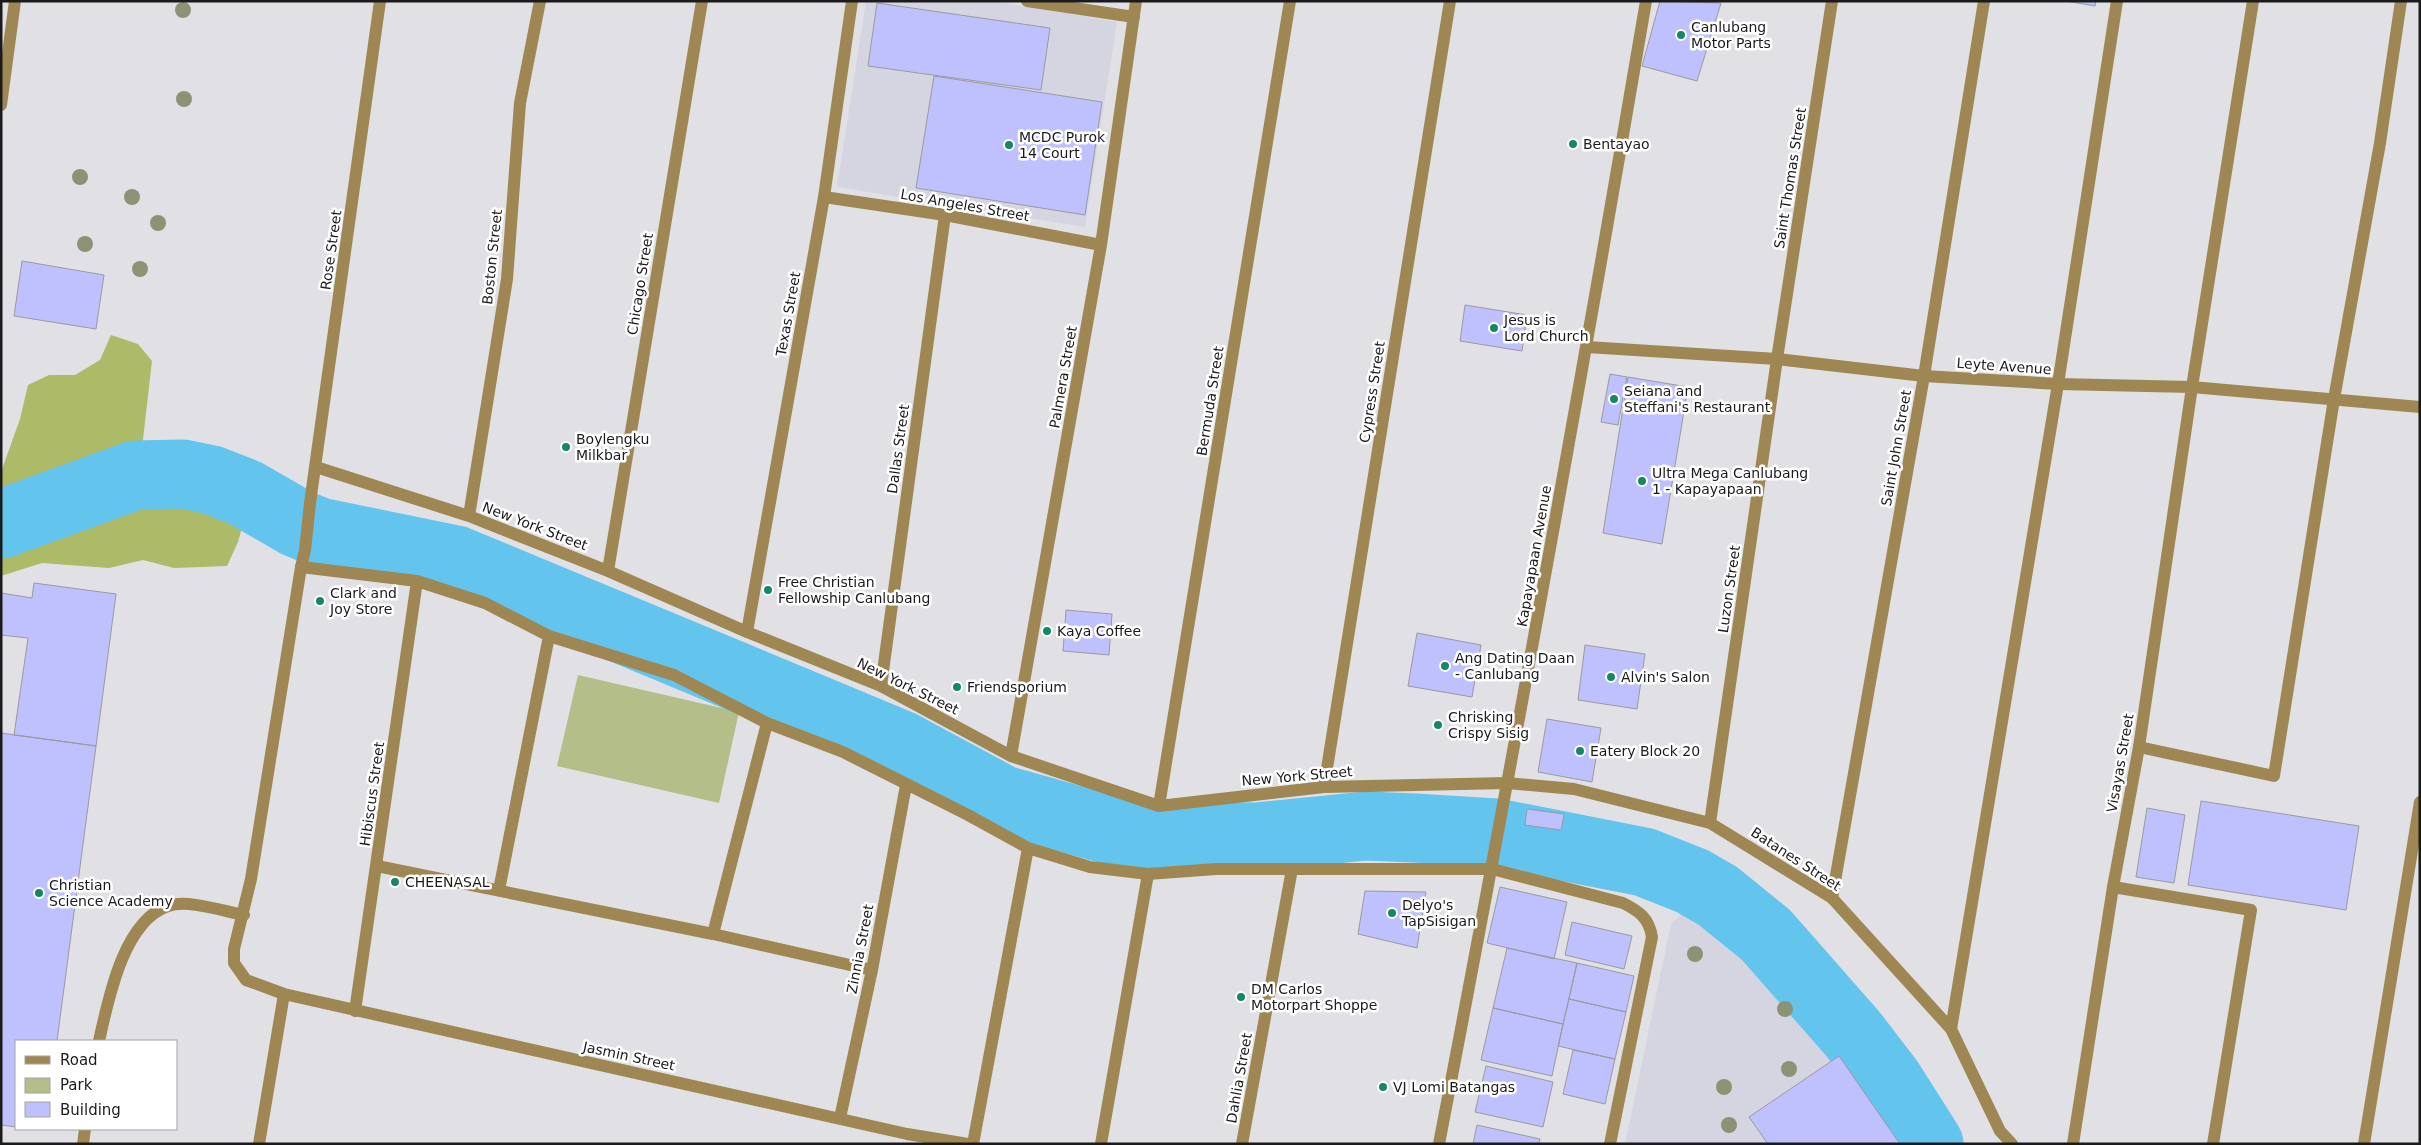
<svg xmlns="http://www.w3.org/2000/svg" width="2421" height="1145" viewBox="0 0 2421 1145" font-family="'DejaVu Sans',sans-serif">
<rect width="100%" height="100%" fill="#e0e0e5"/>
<path fill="#d4d5e1" d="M 866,1 L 992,1 L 1117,22 L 1085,227 L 837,187 Z
M 1698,898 L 1740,930 L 1777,967 L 1882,1092 L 1912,1144 L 1625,1144 L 1671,924 Z"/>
<path fill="#b4be88" d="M 578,675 L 739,712 L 719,803 L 557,766 Z"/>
<path fill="#adba68" d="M 111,335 L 138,344 L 152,361 L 142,448 L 187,469 L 231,481 L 243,524 L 238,542 L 227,566 L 174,568 L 143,560 L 109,568 L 42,563 L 1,576 L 1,472 L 20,419 L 28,385 L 49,375 L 75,375 L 100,360 Z
M 1523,826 L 1579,834 L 1657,851 L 1688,861 L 1714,874 L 1775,917 L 1798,940 L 1902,1061 L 1911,1074 L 1944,1144 L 1912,1144 C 1902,1126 1893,1107 1881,1091 C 1862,1065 1839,1040 1818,1015 C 1769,958 1719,899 1647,873 L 1519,853 Z"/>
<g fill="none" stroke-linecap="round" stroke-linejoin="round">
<path stroke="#63c4ed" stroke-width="69" d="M 1,524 L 136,475 L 183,474 L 212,480 L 245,493 L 297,523 L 319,532 L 456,560 L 899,744 L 1003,800 L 1132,836 L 1256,837 L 1366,826 L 1415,828 L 1496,833 L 1644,862 L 1692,881 L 1718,896 L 1766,935 L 1853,1034 L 1889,1081 L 1929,1144"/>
</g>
<path fill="#bfc0fe" stroke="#9a9a9f" d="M 1660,1 L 1721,3 L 1697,81 L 1642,66 Z
M 2066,1 L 2096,1 L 2095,6 Z
M 877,3 L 1050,28 L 1041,90 L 868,66 Z
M 934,76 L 1102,102 L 1085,215 L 916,188 Z
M 22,261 L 104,275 L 96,329 L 14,316 Z
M 1465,305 L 1527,315 L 1522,351 L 1460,341 Z
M 1610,374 L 1627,377 L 1618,425 L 1601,422 Z
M 1628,377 L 1688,387 L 1662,544 L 1603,533 Z
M 34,583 L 116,594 L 96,746 L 14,735 L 28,638 L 1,635 L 1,593 L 32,598 Z
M 1066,610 L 1112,614 L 1109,655 L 1063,651 Z
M 1417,633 L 1481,645 L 1472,697 L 1408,686 Z
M 1585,645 L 1645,654 L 1637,709 L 1578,700 Z
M 1547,719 L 1601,728 L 1592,782 L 1538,772 Z
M 1,733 L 96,746 L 57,1041 L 16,1041 L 16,1127 L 1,1125 Z
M 2201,801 L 2359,826 L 2346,910 L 2188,885 Z
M 2147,808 L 2185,815 L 2174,883 L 2136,877 Z
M 1527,809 L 1564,814 L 1561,830 L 1525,825 Z
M 1500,887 L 1567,902 L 1554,959 L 1487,943 Z
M 1365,891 L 1426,892 L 1417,948 L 1358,934 Z
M 1572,922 L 1632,936 L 1624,969 L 1565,955 Z
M 1507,948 L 1577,963 L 1563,1024 L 1493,1008 Z
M 1577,963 L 1634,976 L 1626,1012 L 1569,999 Z
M 1569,999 L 1626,1012 L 1615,1059 L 1558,1046 Z
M 1493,1008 L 1563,1024 L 1552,1076 L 1481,1060 Z
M 1573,1050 L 1615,1059 L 1605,1104 L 1563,1094 Z
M 1839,1056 L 1900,1144 L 1768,1144 L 1749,1117 Z
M 1486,1066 L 1553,1082 L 1543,1127 L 1475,1112 Z
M 1477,1125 L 1540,1139 L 1539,1144 L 1473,1144 Z"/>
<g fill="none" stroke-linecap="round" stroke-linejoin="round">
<path stroke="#9e8752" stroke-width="12" d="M 1027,1 L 1134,17
M 301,567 L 417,581 L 485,603 L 549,636 L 674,675 L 767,723 L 843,752 L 968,815 L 1028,848 L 1090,867 L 1148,874 L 1216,869 L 1492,869 L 1623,903 C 1639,911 1649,918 1652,937 L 1610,1144
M 881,686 L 945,215
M 2139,747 L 2274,776 L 2334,399 L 2380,143 L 2401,1
M 377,866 L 713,934 L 872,970
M 2113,887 L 2251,910 L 2213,1144
M 499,890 L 549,636
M 1832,898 L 1924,376 L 1984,1
M 713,934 L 767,723
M 355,1011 L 417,581
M 1951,1029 L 2058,384 L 2117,1
M 840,1118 L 872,970 L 906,785
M 973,1144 L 1028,848
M 1101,1144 L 1148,874
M 1242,1144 L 1292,869"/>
<path stroke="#9e8752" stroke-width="12" d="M 380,1 L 310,503 L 305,550 L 301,567 L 251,879 L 234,949 L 234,963 L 246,980 L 284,994 L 907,1134 L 968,1144
M 1,105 L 15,1
M 824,197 L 945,215 L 1101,245
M 1587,347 L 1777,359 L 1924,376 L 2058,384 L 2192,387 L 2420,407
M 316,467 L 469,516 L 608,571 L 747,632 L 881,686 L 1011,756 L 1159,806 L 1324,787 L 1507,783 L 1574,789 L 1710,823 L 1832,898 L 1951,1029 L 2000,1131 L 2012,1144
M 469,516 L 507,279 L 520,103 L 540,1
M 608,571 L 702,1
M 747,632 L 824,197 L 852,1
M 1011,756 L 1101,245 L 1136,1
M 1324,787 L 1450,1
M 1159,806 L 1290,1
M 1710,823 L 1777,359 L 1832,1
M 99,1041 C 108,1001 123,921 168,906 C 187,899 223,911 244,915
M 83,1144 L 85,1129
M 259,1144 L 284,994
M 2073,1144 L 2113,887 L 2139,747 L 2192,387 L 2253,1
M 2364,1144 L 2420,802"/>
<path stroke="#9e8752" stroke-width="12" d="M 1439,1144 C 1512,764 1581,383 1646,1"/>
</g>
<g fill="#8e9274">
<circle cx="183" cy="10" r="8"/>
<circle cx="184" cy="99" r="8"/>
<circle cx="80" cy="177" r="8"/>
<circle cx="132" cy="197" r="8"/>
<circle cx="158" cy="223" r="8"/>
<circle cx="85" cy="244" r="8"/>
<circle cx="140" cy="269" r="8"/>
<circle cx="1695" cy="954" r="8"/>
<circle cx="1785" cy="1009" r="8"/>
<circle cx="1789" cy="1069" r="8"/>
<circle cx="1724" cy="1087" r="8"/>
<circle cx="1729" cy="1125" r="8"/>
</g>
<g fill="#168766" stroke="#fff" stroke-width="2">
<circle cx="1681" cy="35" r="5"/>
<circle cx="1573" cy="144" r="5"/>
<circle cx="1009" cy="145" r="5"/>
<circle cx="1494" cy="328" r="5"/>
<circle cx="1614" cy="399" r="5"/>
<circle cx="566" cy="447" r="5"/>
<circle cx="1642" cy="481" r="5"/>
<circle cx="768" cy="590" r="5"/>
<circle cx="320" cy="601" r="5"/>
<circle cx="1047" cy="631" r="5"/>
<circle cx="1445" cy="666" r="5"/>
<circle cx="1611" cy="677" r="5"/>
<circle cx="957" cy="687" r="5"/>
<circle cx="1438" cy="725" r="5"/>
<circle cx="1580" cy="751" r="5"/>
<circle cx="395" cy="882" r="5"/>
<circle cx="39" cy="893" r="5"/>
<circle cx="1392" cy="913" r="5"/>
<circle cx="1241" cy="997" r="5"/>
<circle cx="1383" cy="1087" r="5"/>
</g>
<g text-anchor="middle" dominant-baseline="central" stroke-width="5" stroke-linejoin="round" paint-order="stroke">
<g font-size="14" fill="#1b1b1d" stroke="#fff" text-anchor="start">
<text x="1691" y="27">Canlubang<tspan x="1691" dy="16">Motor Parts</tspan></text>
<text x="1019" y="137">MCDC Purok<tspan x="1019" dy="16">14 Court</tspan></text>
<text x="1583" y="144">Bentayao</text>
<text x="1504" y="320">Jesus is<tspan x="1504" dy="16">Lord Church</tspan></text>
<text x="1624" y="391">Seiana and<tspan x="1624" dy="16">Steffani's Restaurant</tspan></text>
<text x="576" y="439">Boylengku<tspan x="576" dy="16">Milkbar</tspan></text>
<text x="1652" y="473">Ultra Mega Canlubang<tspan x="1652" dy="16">1 - Kapayapaan</tspan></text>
<text x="778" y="582">Free Christian<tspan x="778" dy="16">Fellowship Canlubang</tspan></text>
<text x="330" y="593">Clark and<tspan x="330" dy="16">Joy Store</tspan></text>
<text x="1057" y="631">Kaya Coffee</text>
<text x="1455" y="658">Ang Dating Daan<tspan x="1455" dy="16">- Canlubang</tspan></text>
<text x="1621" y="677">Alvin's Salon</text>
<text x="967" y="687">Friendsporium</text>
<text x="1448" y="717">Chrisking<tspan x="1448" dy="16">Crispy Sisig</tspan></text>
<text x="1590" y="751">Eatery Block 20</text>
<text x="405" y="882">CHEENASAL</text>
<text x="49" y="885">Christian<tspan x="49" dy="16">Science Academy</tspan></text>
<text x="1402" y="905">Delyo's<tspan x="1402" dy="16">TapSisigan</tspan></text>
<text x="1251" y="989">DM Carlos<tspan x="1251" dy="16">Motorpart Shoppe</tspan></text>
<text x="1393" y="1087">VJ Lomi Batangas</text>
</g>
<g font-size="14" fill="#1b1b1d" stroke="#fff">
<text transform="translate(1790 178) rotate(-81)">Saint Thomas Street</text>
<text transform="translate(965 205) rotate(10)">Los Angeles Street</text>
<text transform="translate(331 250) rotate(-82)">Rose Street</text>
<text transform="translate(492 257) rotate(-84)">Boston Street</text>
<text transform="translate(640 284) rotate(-81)">Chicago Street</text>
<text transform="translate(788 314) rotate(-80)">Texas Street</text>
<text transform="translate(2004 366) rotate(4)">Leyte Avenue</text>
<text transform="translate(1063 377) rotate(-80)">Palmera Street</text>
<text transform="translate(1372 392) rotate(-81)">Cypress Street</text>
<text transform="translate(1210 401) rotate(-81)">Bermuda Street</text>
<text transform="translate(1896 448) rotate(-80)">Saint John Street</text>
<text transform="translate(898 449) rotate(-82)">Dallas Street</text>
<text transform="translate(535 526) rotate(21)">New York Street</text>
<text transform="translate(1534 556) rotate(-80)">Kapayapaan Avenue</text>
<text transform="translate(1729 589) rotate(-82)">Luzon Street</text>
<text transform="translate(908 686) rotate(26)">New York Street</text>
<text transform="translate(2120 763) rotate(-80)">Visayas Street</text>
<text transform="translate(1297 776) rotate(-5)">New York Street</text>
<text transform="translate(372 794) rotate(-82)">Hibiscus Street</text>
<text transform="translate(1796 859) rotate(33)">Batanes Street</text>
<text transform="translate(860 949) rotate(-79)">Zinnia Street</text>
<text transform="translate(629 1056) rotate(12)">Jasmin Street</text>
<text transform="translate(1239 1078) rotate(-80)">Dahlia Street</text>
</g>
</g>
<rect width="2421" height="1145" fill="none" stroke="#1b1b1d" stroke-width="5"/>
<rect x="15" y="1040" width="162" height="90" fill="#ffffff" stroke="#a4a4a5"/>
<rect x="25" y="1056" width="25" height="8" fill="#9e8752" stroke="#a4a4a5"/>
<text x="60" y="1065" font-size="15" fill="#1b1b1d">Road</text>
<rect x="25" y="1078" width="25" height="15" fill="#b4be88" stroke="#a4a4a5"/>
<text x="60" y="1090" font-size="15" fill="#1b1b1d">Park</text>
<rect x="25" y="1102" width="25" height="15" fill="#bfc0fe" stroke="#a4a4a5"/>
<text x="60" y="1115" font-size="15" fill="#1b1b1d">Building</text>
</svg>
